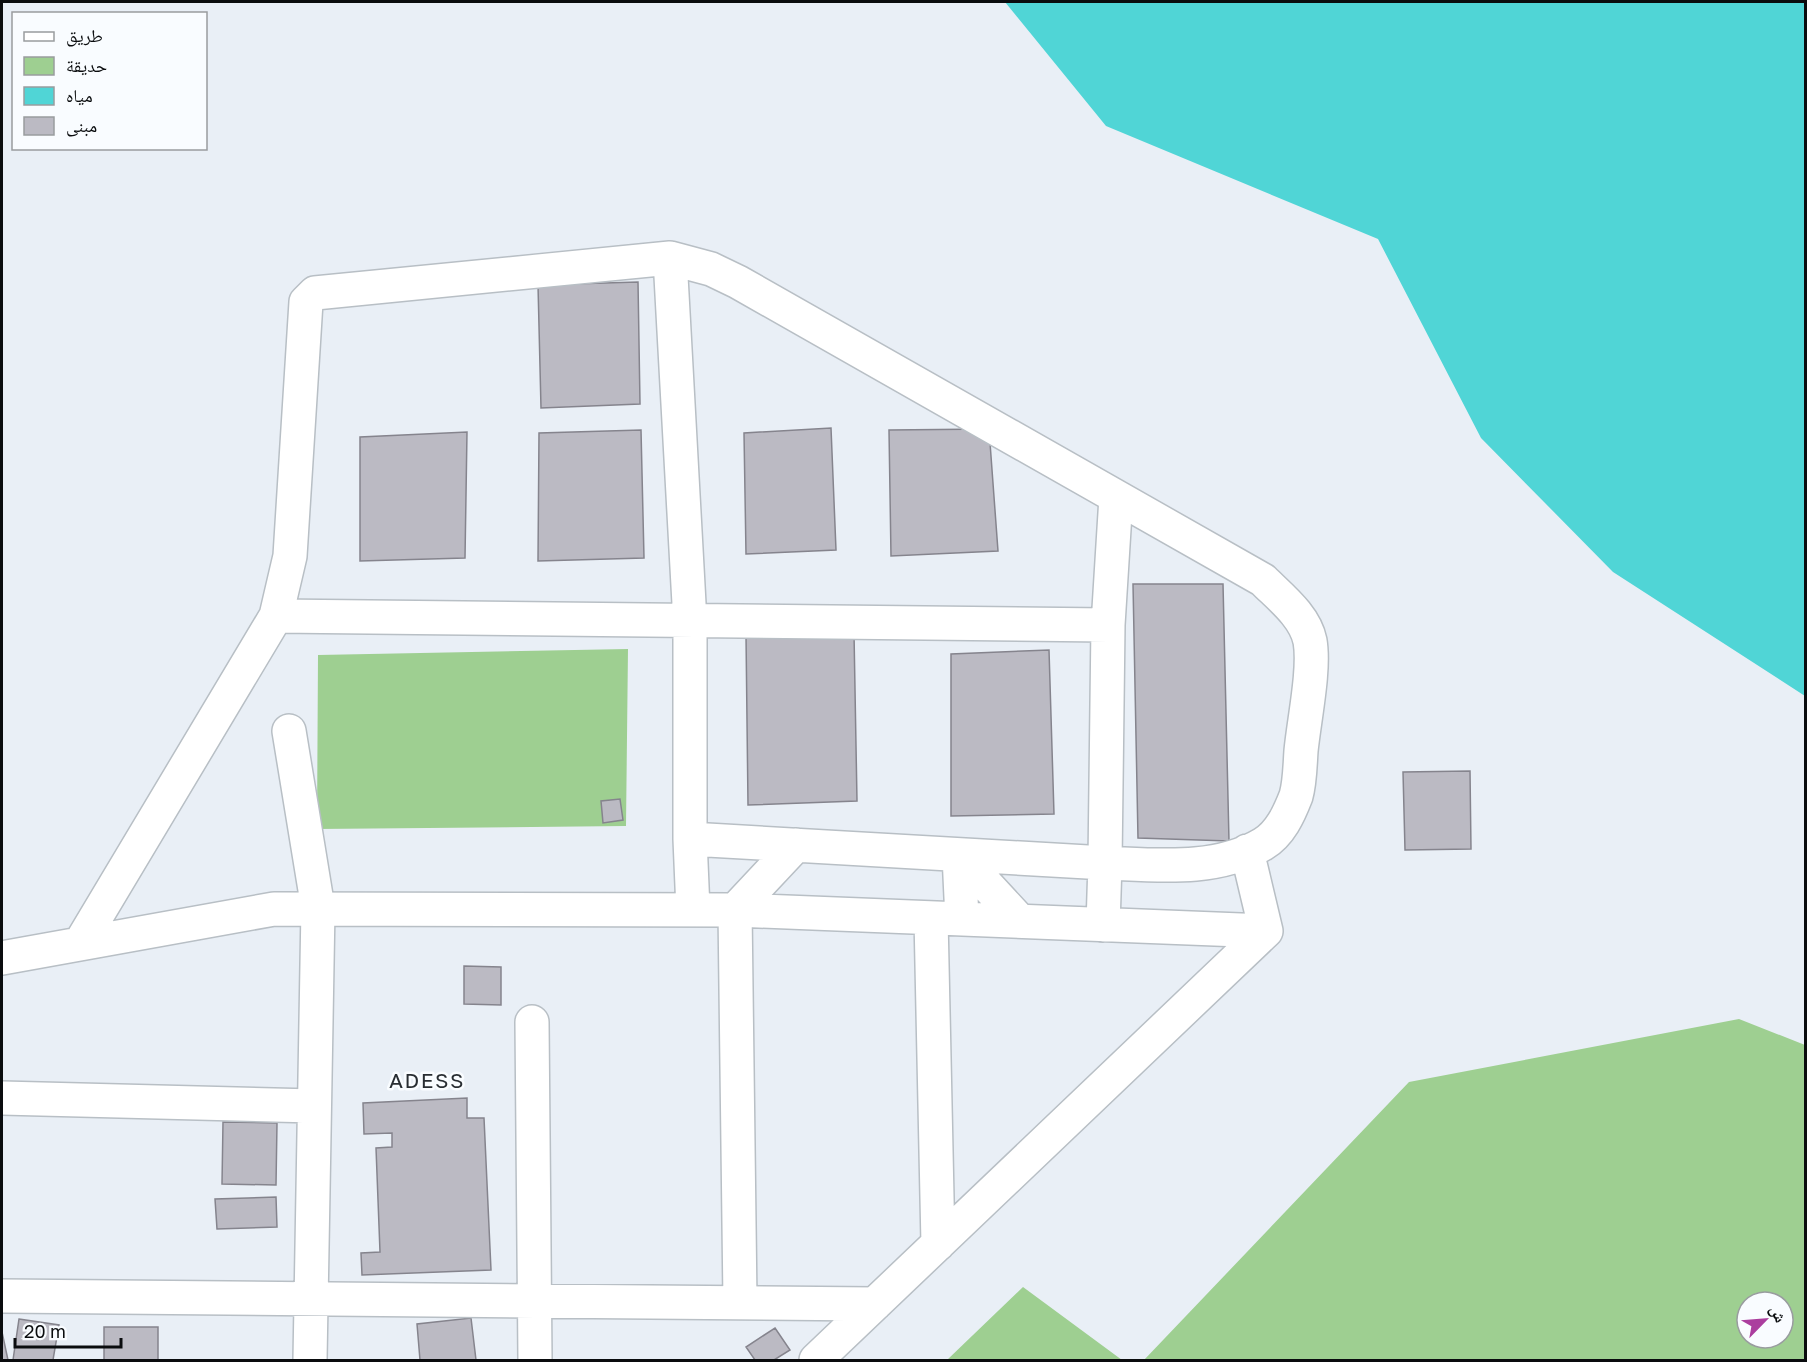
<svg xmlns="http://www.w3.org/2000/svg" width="1807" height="1362" viewBox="0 0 1807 1362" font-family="'Golos Text','Noto Naskh Arabic',sans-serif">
<rect width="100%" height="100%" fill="#e9eff6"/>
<path fill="#9ecf91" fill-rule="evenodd" d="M 628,649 L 626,826 L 317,829 L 318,655 Z
M 1739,1019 L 1805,1045 L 1805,1360 L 1144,1360 L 1409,1082 ZM 1747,1302 L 1783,1302 L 1783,1338 L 1747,1338 Z
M 1023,1287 L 1122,1360 L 947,1360 Z"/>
<path fill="#50d5d6" d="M 1005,2 L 1805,2 L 1805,696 L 1613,572 L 1481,438 L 1378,239 L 1106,126 Z"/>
<path fill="#bbbac3" stroke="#85848d" stroke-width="1.5" d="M 638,282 L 640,404 L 541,408 L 538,285 Z
M 831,428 L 836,550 L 746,554 L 744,433 Z
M 989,429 L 998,551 L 891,556 L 889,430 Z
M 641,430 L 644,558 L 538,561 L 539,433 Z
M 467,432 L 465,558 L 360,561 L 360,437 Z
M 1133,584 L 1223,584 L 1229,841 L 1138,838 Z
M 854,633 L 857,801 L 748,805 L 746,635 Z
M 1049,650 L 1054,814 L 951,816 L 951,654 Z
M 1470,771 L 1471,849 L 1405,850 L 1403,772 Z
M 620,799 L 623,820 L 603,823 L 601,801 Z
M 464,966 L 501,967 L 501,1005 L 464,1004 Z
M 467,1098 L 467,1118 L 484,1118 L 491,1270 L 362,1275 L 361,1253 L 380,1252 L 376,1148 L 392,1147 L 392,1133 L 364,1134 L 363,1103 Z
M 223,1122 L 277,1123 L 276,1185 L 222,1184 Z
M 276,1197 L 277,1227 L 217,1229 L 215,1199 Z
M 471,1318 L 476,1360 L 420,1360 L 417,1324 Z
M 19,1319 L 59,1325 L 53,1360 L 13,1360 Z
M 104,1327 L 158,1327 L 158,1360 L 104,1360 Z
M 775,1328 L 790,1350 L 774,1360 L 755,1360 L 746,1347 Z
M 2,1332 L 8,1360 L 2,1360 Z"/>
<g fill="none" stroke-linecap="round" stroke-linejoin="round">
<defs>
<path id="street" d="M 670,258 L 690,622 L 690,839 L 693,910
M 1108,625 L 1116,497
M 289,731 L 318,908 L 310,1360
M 690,839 L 1105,863 L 1108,625 L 276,616 L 290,556 L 306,302 L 315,293 L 670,258 L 711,269 L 738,282 L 1263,580 C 1280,597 1305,616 1310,641 C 1315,669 1304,720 1301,751 C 1300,765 1300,782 1296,796 C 1289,814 1280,834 1263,844 C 1216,872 1157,865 1105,863 L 1103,925
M 1247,851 L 1266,931
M 931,918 L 938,1244
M 962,919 L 959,855 L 1020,921
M 81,942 L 276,616
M 2,958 L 274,909 L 735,910 L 1266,931
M 532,1022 L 535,1360
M 2,1098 L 314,1106
M 2,1296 L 875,1304
M 740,1302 L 735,910 L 796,845
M 816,1360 L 1266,931"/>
</defs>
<use href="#street" stroke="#b8bfc5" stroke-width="36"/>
<use href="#street" stroke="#fff" stroke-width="33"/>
</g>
<g text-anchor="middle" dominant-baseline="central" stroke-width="5" stroke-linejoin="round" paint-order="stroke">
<g font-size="21" letter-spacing="1.5" fill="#282d32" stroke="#f9fcff">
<text x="427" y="1080">ADESS</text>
</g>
</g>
<rect width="1807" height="1362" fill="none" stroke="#0a0c0e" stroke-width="6"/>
<rect x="12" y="12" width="195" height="138" fill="#f9fcff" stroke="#999c9f" stroke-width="1.5"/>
<rect x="24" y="32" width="30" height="9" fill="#ffffff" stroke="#999c9f" stroke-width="1.5"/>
<text x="66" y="42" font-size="18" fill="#0a0c0e">طريق</text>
<rect x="24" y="57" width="30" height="18" fill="#9ecf91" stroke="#999c9f" stroke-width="1.5"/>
<text x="66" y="72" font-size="18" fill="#0a0c0e">حديقة</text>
<rect x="24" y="87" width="30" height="18" fill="#50d5d6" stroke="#999c9f" stroke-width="1.5"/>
<text x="66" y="102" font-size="18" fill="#0a0c0e">مياه</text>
<rect x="24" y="117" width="30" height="18" fill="#bbbac3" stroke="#999c9f" stroke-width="1.5"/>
<text x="66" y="132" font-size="18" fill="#0a0c0e">مبنى</text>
<g transform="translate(1765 1320) rotate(65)"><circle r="28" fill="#f9fcff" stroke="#999c9f" stroke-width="1.5"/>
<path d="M0-4.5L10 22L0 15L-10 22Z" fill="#ab3e9e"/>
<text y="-9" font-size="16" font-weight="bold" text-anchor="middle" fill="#0a0c0e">ش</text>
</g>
<path d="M15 1338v9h106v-9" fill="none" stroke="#0a0c0e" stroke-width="3"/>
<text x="24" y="1338" font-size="18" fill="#0a0c0e" stroke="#f9fcff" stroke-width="4.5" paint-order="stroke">20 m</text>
</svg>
